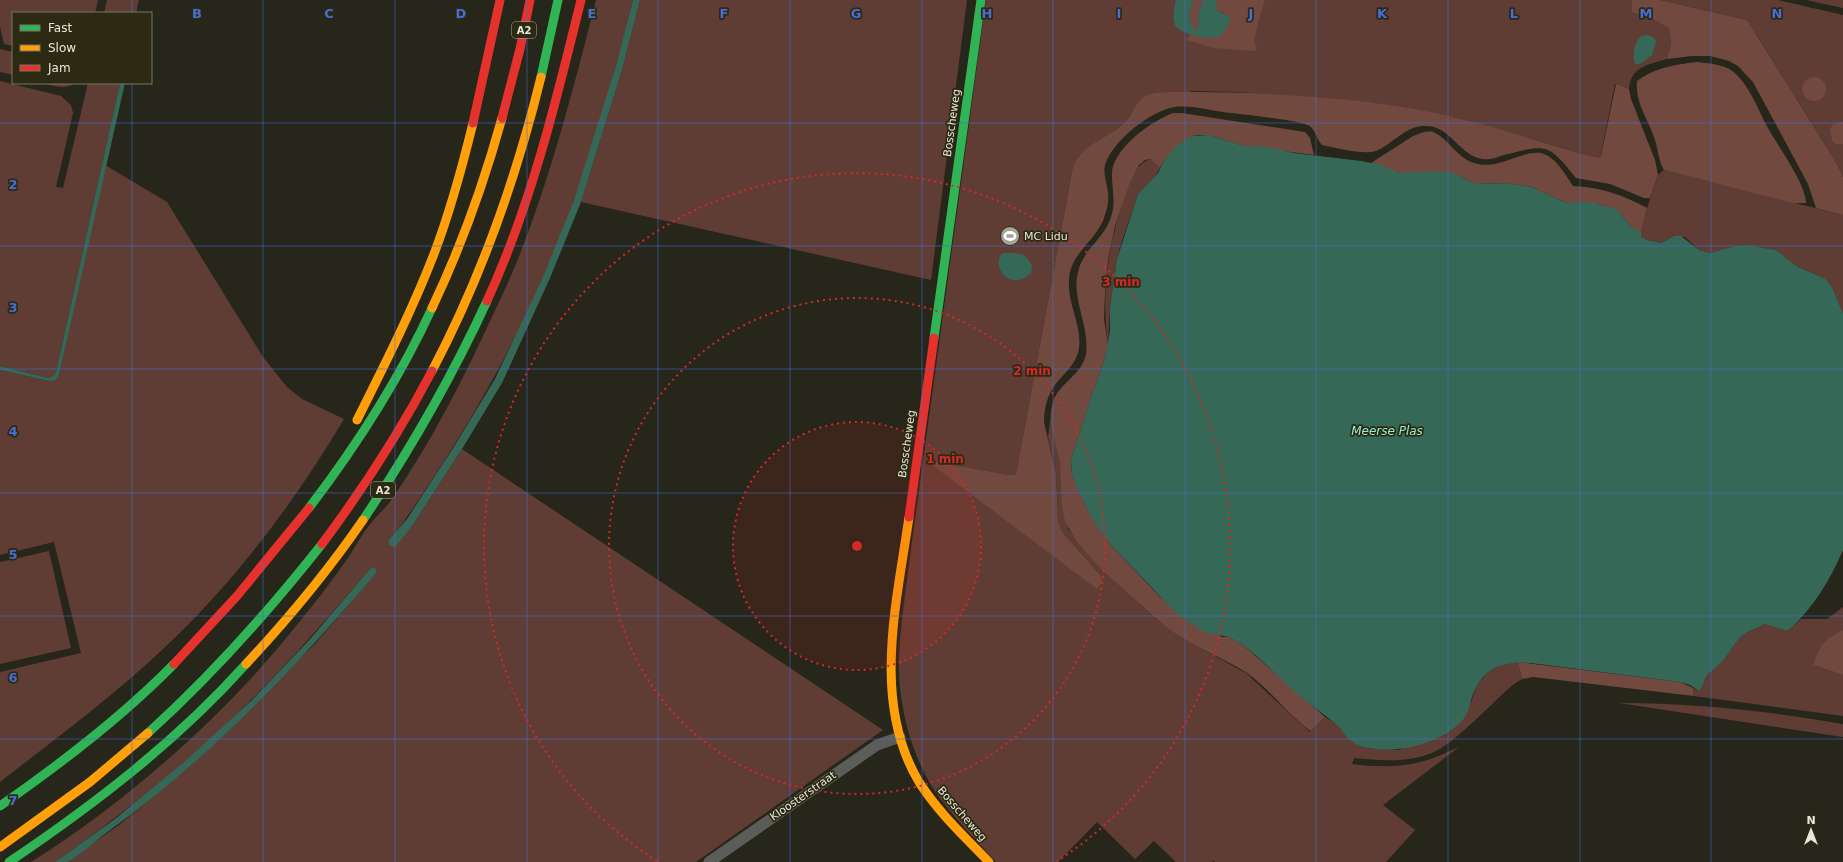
<svg xmlns="http://www.w3.org/2000/svg" width="1843" height="862" viewBox="0 0 1843 862" font-family="'DejaVu Sans',sans-serif">
<rect width="100%" height="100%" fill="#27261a"/>
<path fill="#603d34" d="M 0,0 L 98,0 L 95,13 L 13,13 L 13,46 L 4,44 L 0,27 Z
M 107,0 L 139,0 L 136,13 L 104,13 Z
M 596,0 L 633,0 C 616,67 598,135 574,200 C 540,294 494,385 439,469 C 423,493 408,517 390,540 L 414,523 L 462,449 L 883,730 L 696,862 L 66,862 L 119,825 L 188,768 L 315,644 L 376,573 L 369,570 C 331,614 294,657 253,698 C 194,758 128,810 59,859 L 55,862 L 31,862 C 127,802 226,714 296,626 C 314,604 332,581 348,558 C 355,547 362,534 371,523 C 378,514 386,508 392,499 C 431,442 463,380 492,317 C 501,298 510,279 518,259 C 551,176 574,87 596,0 Z
M 640,0 L 967,0 L 931,280 L 581,202 L 622,70 Z
M 986,0 L 1632,0 L 1631,12 L 1652,19 L 1669,28 L 1671,43 L 1667,59 C 1648,65 1631,66 1629,89 L 1615,84 L 1600,159 L 1463,119 L 1389,106 L 1326,98 L 1237,92 L 1192,91 L 1131,114 L 1125,122 L 1073,166 L 1016,474 L 1010,475 L 932,461 L 1102,577 L 1063,533 L 1058,522 L 1056,474 L 1048,437 L 1051,415 L 1052,429 L 1060,464 L 1068,529 L 1081,545 L 1117,583 L 1155,618 L 1182,638 L 1246,673 L 1310,732 L 1325,717 L 1338,725 L 1352,742 L 1372,749 L 1400,750 L 1470,705 L 1477,685 L 1488,672 L 1502,664 L 1518,662 L 1522,679 C 1509,686 1498,699 1487,709 C 1473,722 1459,736 1443,747 C 1417,764 1383,761 1354,758 L 1352,764 C 1376,767 1400,768 1424,761 C 1436,758 1447,752 1459,747 L 1383,805 L 1415,830 L 1386,862 L 1215,862 L 1213,860 L 1212,862 L 1176,862 L 1154,841 L 1135,859 L 1097,822 L 1058,862 L 996,862 C 978,842 958,822 942,801 C 918,770 904,727 900,688 C 896,651 904,608 908,571 Z
M 1660,0 L 1778,0 L 1843,15 L 1843,122 L 1840,122 L 1836,144 L 1843,144 L 1843,177 L 1837,164 L 1747,20 Z
M 1806,0 L 1843,0 L 1843,8 Z
M 0,49 L 13,52 L 13,75 L 0,72 Z
M 0,81 L 61,96 L 71,105 L 73,113 L 56,187 L 63,188 L 88,83 L 120,83 L 56,372 L 53,376 L 49,378 L 0,366 Z
M 42,83 L 76,83 C 66,90 53,86 42,83 Z
M 1152,159 L 1160,168 L 1156,175 L 1138,194 L 1121,244 L 1117,259 L 1110,307 L 1108,345 C 1101,292 1108,241 1127,191 C 1132,179 1137,161 1152,159 Z
M 105,165 L 167,202 L 263,357 L 287,387 L 302,399 L 344,419 C 294,503 234,583 162,650 C 111,698 55,739 0,782 L 0,672 L 81,653 L 54,542 L 0,555 L 0,370 L 49,381 L 59,375 Z
M 1664,170 L 1843,215 L 1843,313 L 1832,287 L 1826,279 L 1798,267 L 1776,250 L 1747,245 L 1735,246 L 1710,253 L 1699,250 L 1685,237 L 1674,236 L 1661,243 L 1647,240 L 1640,237 L 1647,208 L 1658,175 Z
M 49,551 L 71,648 L 0,664 L 0,562 Z
M 1843,607 L 1843,630 L 1832,636 L 1813,665 L 1843,675 L 1843,716 L 1694,696 L 1693,688 L 1699,691 L 1701,689 C 1703,685 1704,681 1706,677 C 1710,671 1717,668 1722,662 C 1730,653 1735,640 1746,633 C 1752,629 1757,629 1763,624 L 1770,625 L 1789,630 L 1801,619 L 1827,619 Z
M 1619,703 C 1694,703 1769,711 1843,724 L 1843,737 Z"/>
<path fill="#71493e" d="M 1193,0 L 1203,0 L 1199,12 L 1198,29 L 1195,30 L 1193,28 L 1189,17 Z
M 1215,0 L 1265,0 L 1258,22 L 1254,42 L 1257,47 L 1255,51 L 1214,48 L 1186,40 L 1191,34 L 1211,38 L 1225,13 L 1216,10 Z
M 1632,0 L 1660,0 L 1747,20 L 1837,164 L 1843,177 L 1843,215 L 1816,208 L 1808,184 L 1753,82 L 1738,66 L 1729,61 L 1710,56 L 1692,56 L 1667,59 L 1671,43 L 1669,28 L 1652,19 L 1631,12 Z
M 1697,62 C 1712,64 1726,64 1737,75 C 1751,89 1758,110 1768,128 C 1778,146 1806,184 1806,203 L 1793,203 L 1664,170 C 1659,162 1658,150 1655,140 C 1649,120 1635,104 1637,81 C 1657,67 1673,65 1697,62 Z
M1802 89a12 12 0 1 1 24 0a12 12 0 1 1-24 0Z
M 1616,84 L 1629,89 L 1631,99 L 1655,160 L 1658,175 L 1650,198 L 1644,198 L 1610,184 L 1576,178 C 1548,143 1547,144 1504,155 C 1495,158 1487,161 1478,158 C 1457,151 1449,125 1424,126 C 1405,126 1393,144 1376,151 C 1364,155 1335,148 1322,145 C 1317,140 1316,132 1311,127 C 1305,120 1236,114 1223,112 C 1208,110 1190,105 1175,107 C 1152,110 1115,139 1106,162 C 1101,174 1110,188 1108,201 C 1108,208 1105,214 1103,221 C 1092,245 1067,255 1069,286 C 1069,306 1082,327 1079,348 C 1077,364 1064,373 1055,385 C 1047,396 1044,409 1044,422 L 1056,474 L 1058,522 L 1063,533 L 1102,577 L 1101,583 L 1097,589 L 931,464 L 932,461 L 1010,475 L 1016,474 L 1073,166 C 1087,140 1106,141 1125,122 C 1134,113 1136,99 1150,94 C 1159,92 1169,92 1178,92 C 1202,92 1226,92 1250,93 C 1321,96 1393,102 1462,119 C 1508,130 1553,147 1599,158 L 1601,156 Z
M 1173,113 L 1182,113 L 1305,132 L 1310,138 L 1314,155 L 1244,146 L 1209,135 L 1199,135 L 1192,136 L 1164,161 L 1160,168 L 1151,159 L 1145,160 L 1139,165 L 1130,183 L 1115,226 L 1108,260 L 1105,293 L 1104,319 L 1108,345 L 1105,358 L 1092,394 L 1071,459 L 1072,475 L 1086,507 L 1109,543 L 1160,597 L 1222,637 L 1229,637 L 1243,645 L 1325,717 L 1311,731 C 1305,728 1299,721 1293,716 C 1278,702 1264,685 1247,673 C 1226,659 1202,651 1181,637 C 1163,626 1148,611 1132,597 C 1110,577 1082,553 1068,527 C 1059,511 1062,483 1060,465 C 1057,445 1046,423 1053,402 C 1059,383 1082,375 1086,354 C 1090,326 1071,299 1078,272 C 1082,252 1102,239 1109,222 C 1117,204 1112,193 1112,175 C 1111,150 1151,121 1173,113 Z
M 1840,122 L 1843,122 L 1843,144 L 1836,144 L 1832,141 L 1830,128 L 1834,124 Z
M 1424,132 C 1426,132 1431,131 1433,132 C 1450,139 1457,160 1478,164 C 1501,169 1522,150 1541,153 C 1556,157 1565,174 1573,186 C 1600,187 1623,195 1647,208 L 1641,233 L 1630,226 L 1620,213 L 1599,204 L 1566,203 L 1532,187 L 1512,184 L 1473,183 L 1462,177 L 1400,173 L 1371,163 L 1413,136 Z
M 1843,630 L 1843,675 L 1813,665 C 1821,645 1822,640 1843,630 Z
M 1518,662 L 1680,682 L 1693,688 L 1694,696 L 1533,677 L 1522,679 Z"/>
<path fill="#366858" d="M 633,0 L 640,0 L 622,70 L 581,202 L 550,278 L 502,383 L 462,449 L 414,523 L 397,545 L 393,547 L 389,545 L 389,540 L 407,519 L 455,445 L 495,379 L 543,277 L 574,200 L 615,69 Z
M 1176,0 L 1193,0 L 1189,17 L 1193,28 L 1195,30 L 1198,29 L 1199,12 L 1203,0 L 1215,0 L 1217,2 L 1216,10 L 1230,17 C 1229,25 1226,33 1217,37 C 1209,40 1179,34 1175,25 C 1172,17 1174,8 1176,0 Z
M 1648,35 L 1653,37 L 1656,41 L 1652,55 L 1640,64 L 1635,64 C 1632,53 1634,44 1641,36 Z
M 120,83 L 125,83 L 59,375 L 55,380 L 49,381 L 0,370 L 0,366 L 49,378 L 53,376 L 56,372 Z
M 1209,135 L 1244,146 L 1268,147 L 1294,153 L 1361,161 L 1381,165 L 1400,173 L 1440,171 L 1454,173 L 1473,183 L 1512,184 L 1532,187 L 1566,203 L 1591,202 L 1615,209 L 1620,213 L 1630,226 L 1641,232 L 1641,237 L 1647,240 L 1661,243 L 1674,236 L 1681,236 L 1699,250 L 1710,253 L 1735,246 L 1747,245 L 1776,250 L 1798,267 L 1826,279 L 1832,287 L 1843,313 L 1843,550 C 1830,580 1814,607 1789,630 C 1781,630 1772,625 1763,624 C 1757,629 1752,629 1746,633 C 1735,640 1730,653 1722,662 C 1717,668 1710,671 1706,677 C 1704,681 1703,685 1701,689 L 1699,691 L 1690,685 L 1680,682 L 1531,663 C 1506,661 1485,666 1474,692 C 1470,700 1470,710 1465,717 C 1444,745 1384,759 1354,743 C 1346,739 1343,730 1337,725 C 1324,714 1310,705 1297,694 C 1279,677 1262,660 1243,645 L 1229,637 L 1206,633 L 1177,614 L 1109,543 L 1090,515 L 1077,488 L 1072,475 L 1071,459 L 1092,394 L 1105,358 L 1110,331 L 1110,307 L 1117,259 L 1138,194 L 1158,173 L 1164,161 L 1176,146 L 1192,136 Z
M 1003,253 C 1016,253 1025,252 1032,265 L 1031,273 C 1008,294 990,263 1003,253 Z
M 373,567 L 376,569 L 376,573 L 372,578 C 292,671 207,761 106,833 C 97,840 76,858 67,862 C 64,862 58,862 55,862 L 115,819 L 183,763 L 252,700 L 311,638 L 369,570 Z"/>
<g fill="none" stroke-linecap="round" stroke-linejoin="round">
<path stroke="#5b5e58" stroke-width="11" d="M 709,862 L 877,745 L 900,737"/>
<path stroke="#30b455" stroke-width="9" d="M 541,77 L 558,0
M 934,338 L 981,0
M 309,508 C 357,445 399,380 432,308
M 363,520 C 410,450 451,379 487,301
M 148,733 C 212,675 269,611 322,544
M 0,806 C 62,763 121,718 174,664
M 9,862 C 95,804 177,741 246,664"/>
<path stroke="#ff9f0a" stroke-width="9" d="M 432,308 C 461,247 484,183 502,118
M 432,371 C 481,278 516,179 541,77
M 357,420 C 384,366 412,311 434,254 C 450,212 462,168 473,123
M 909,517 C 897,602 871,702 919,782 C 938,812 964,836 989,862
M 246,664 C 288,619 328,571 363,520
M 0,847 L 90,782 L 148,733"/>
<path stroke="#e5322d" stroke-width="9" d="M 502,118 L 520,49 L 530,0
M 473,123 L 500,0
M 487,301 C 531,205 556,102 581,0
M 909,517 L 934,338
M 322,544 C 363,489 400,432 432,371
M 174,664 L 237,596 L 309,508"/>
</g>
<path fill="none" stroke="#466dd8" stroke-width="1" stroke-opacity="0.55" d="M 132,0 L 132,13M 263,0 L 263,862M 395,0 L 395,862M 527,0 L 527,862M 658,0 L 658,862M 790,0 L 790,862M 922,0 L 922,862M 1053,0 L 1053,862M 1185,0 L 1185,862M 1316,0 L 1316,862M 1448,0 L 1448,862M 1580,0 L 1580,862M 1711,0 L 1711,862M 132,83 L 132,862M 0,123 L 1843,123M 0,246 L 1843,246M 0,369 L 1843,369M 0,493 L 1843,493M 0,616 L 1843,616M 0,739 L 1843,739"/>
<circle cx="857" cy="546" r="124" fill="#d62828" fill-opacity=".12"/>
<g fill="none" stroke="#d62828" stroke-width="2" stroke-dasharray="2 4">
<circle cx="857" cy="546" r="124"/>
<circle cx="857" cy="546" r="248"/>
<path d="M657 861A373 373 0 1 1 1057 861"/>
</g>
<defs>
<symbol id="stadium-disc" viewBox="-11 -11 22 22"><circle r="9.5" fill="#a4a396" stroke="#2d2a14"/><path d="M0-5a6.5 5 0 1 0 0 10a6.5 5 0 1 0 0-10ZM-3.5-1.8h7v3.6h-7Z" fill="#fff"/></symbol>
</defs>
<g fill-rule="evenodd">
<use href="#stadium-disc" x="999" y="225" width="22" height="22"/>
</g>
<g text-anchor="middle" dominant-baseline="central" stroke-width="3.5" stroke-linejoin="round" paint-order="stroke">
<g fill="#2d2a14" stroke="#b0ae9e" stroke-width="1">
<rect x="512" y="22" width="24" height="16" rx="3"/>
<rect x="371" y="482" width="24" height="16" rx="3"/>
</g>
<g font-size="10" font-weight="bold" fill="#e8e7d9">
<text x="524" y="30">A2</text>
<text x="383" y="490">A2</text>
</g>
<g font-size="11" fill="#e8e7d9" stroke="#2d2a14">
<text transform="translate(952 123) rotate(-82)">Bosscheweg</text>
<text transform="translate(907 444) rotate(-82)">Bosscheweg</text>
<text transform="translate(803 796) rotate(-35)">Kloosterstraat</text>
<text transform="translate(962 814) rotate(49)">Bosscheweg</text>
</g>
<g font-size="11" fill="#e8e7d9" stroke="#2d2a14" text-anchor="start">
<text x="1024" y="236">MC Lidu</text>
</g>
<g font-size="12" font-style="italic" fill="#94edd1" stroke="#2d2a14">
<text x="1387" y="431">Meerse Plas</text>
</g>
</g>
<g font-size="13" text-anchor="middle" font-weight="bold" fill="#466dd8" stroke="#2d2a14" stroke-width="3.5" stroke-linejoin="round" paint-order="stroke">
<text x="197" y="18">B</text>
<text x="329" y="18">C</text>
<text x="461" y="18">D</text>
<text x="592" y="18">E</text>
<text x="724" y="18">F</text>
<text x="856" y="18">G</text>
<text x="987" y="18">H</text>
<text x="1119" y="18">I</text>
<text x="1251" y="18">J</text>
<text x="1382" y="18">K</text>
<text x="1514" y="18">L</text>
<text x="1646" y="18">M</text>
<text x="1777" y="18">N</text>
<text x="13" y="189">2</text>
<text x="13" y="312">3</text>
<text x="13" y="436">4</text>
<text x="13" y="559">5</text>
<text x="13" y="682">6</text>
<text x="13" y="805">7</text>
</g>
<circle cx="857" cy="546" r="6" fill="#d62828" stroke="#2d2a14" stroke-width="2"/>
<g font-size="12" text-anchor="middle" font-weight="bold" fill="#d62828" stroke="#2d2a14" stroke-width="3.5" stroke-linejoin="round" paint-order="stroke">
<text x="1121" y="286">3 min</text>
<text x="1032" y="375">2 min</text>
<text x="945" y="463">1 min</text>
</g>
<rect x="12" y="12" width="140" height="72" fill="#2d2a14" stroke="#787663"/>
<rect x="20" y="25" width="20" height="6" fill="#30b455" stroke="#787663"/>
<text x="48" y="32" font-size="12" fill="#e8e7d9">Fast</text>
<rect x="20" y="45" width="20" height="6" fill="#ff9f0a" stroke="#787663"/>
<text x="48" y="52" font-size="12" fill="#e8e7d9">Slow</text>
<rect x="20" y="65" width="20" height="6" fill="#e5322d" stroke="#787663"/>
<text x="48" y="72" font-size="12" fill="#e8e7d9">Jam</text>
<g transform="translate(1811 830)" stroke="#2d2a14" stroke-width="3" paint-order="stroke">
<path d="M0-3L7 15L0 10L-7 15Z" fill="#e8e7d9"/>
<text y="-6" font-size="11" font-weight="bold" text-anchor="middle" fill="#e8e7d9">N</text>
</g>
</svg>
